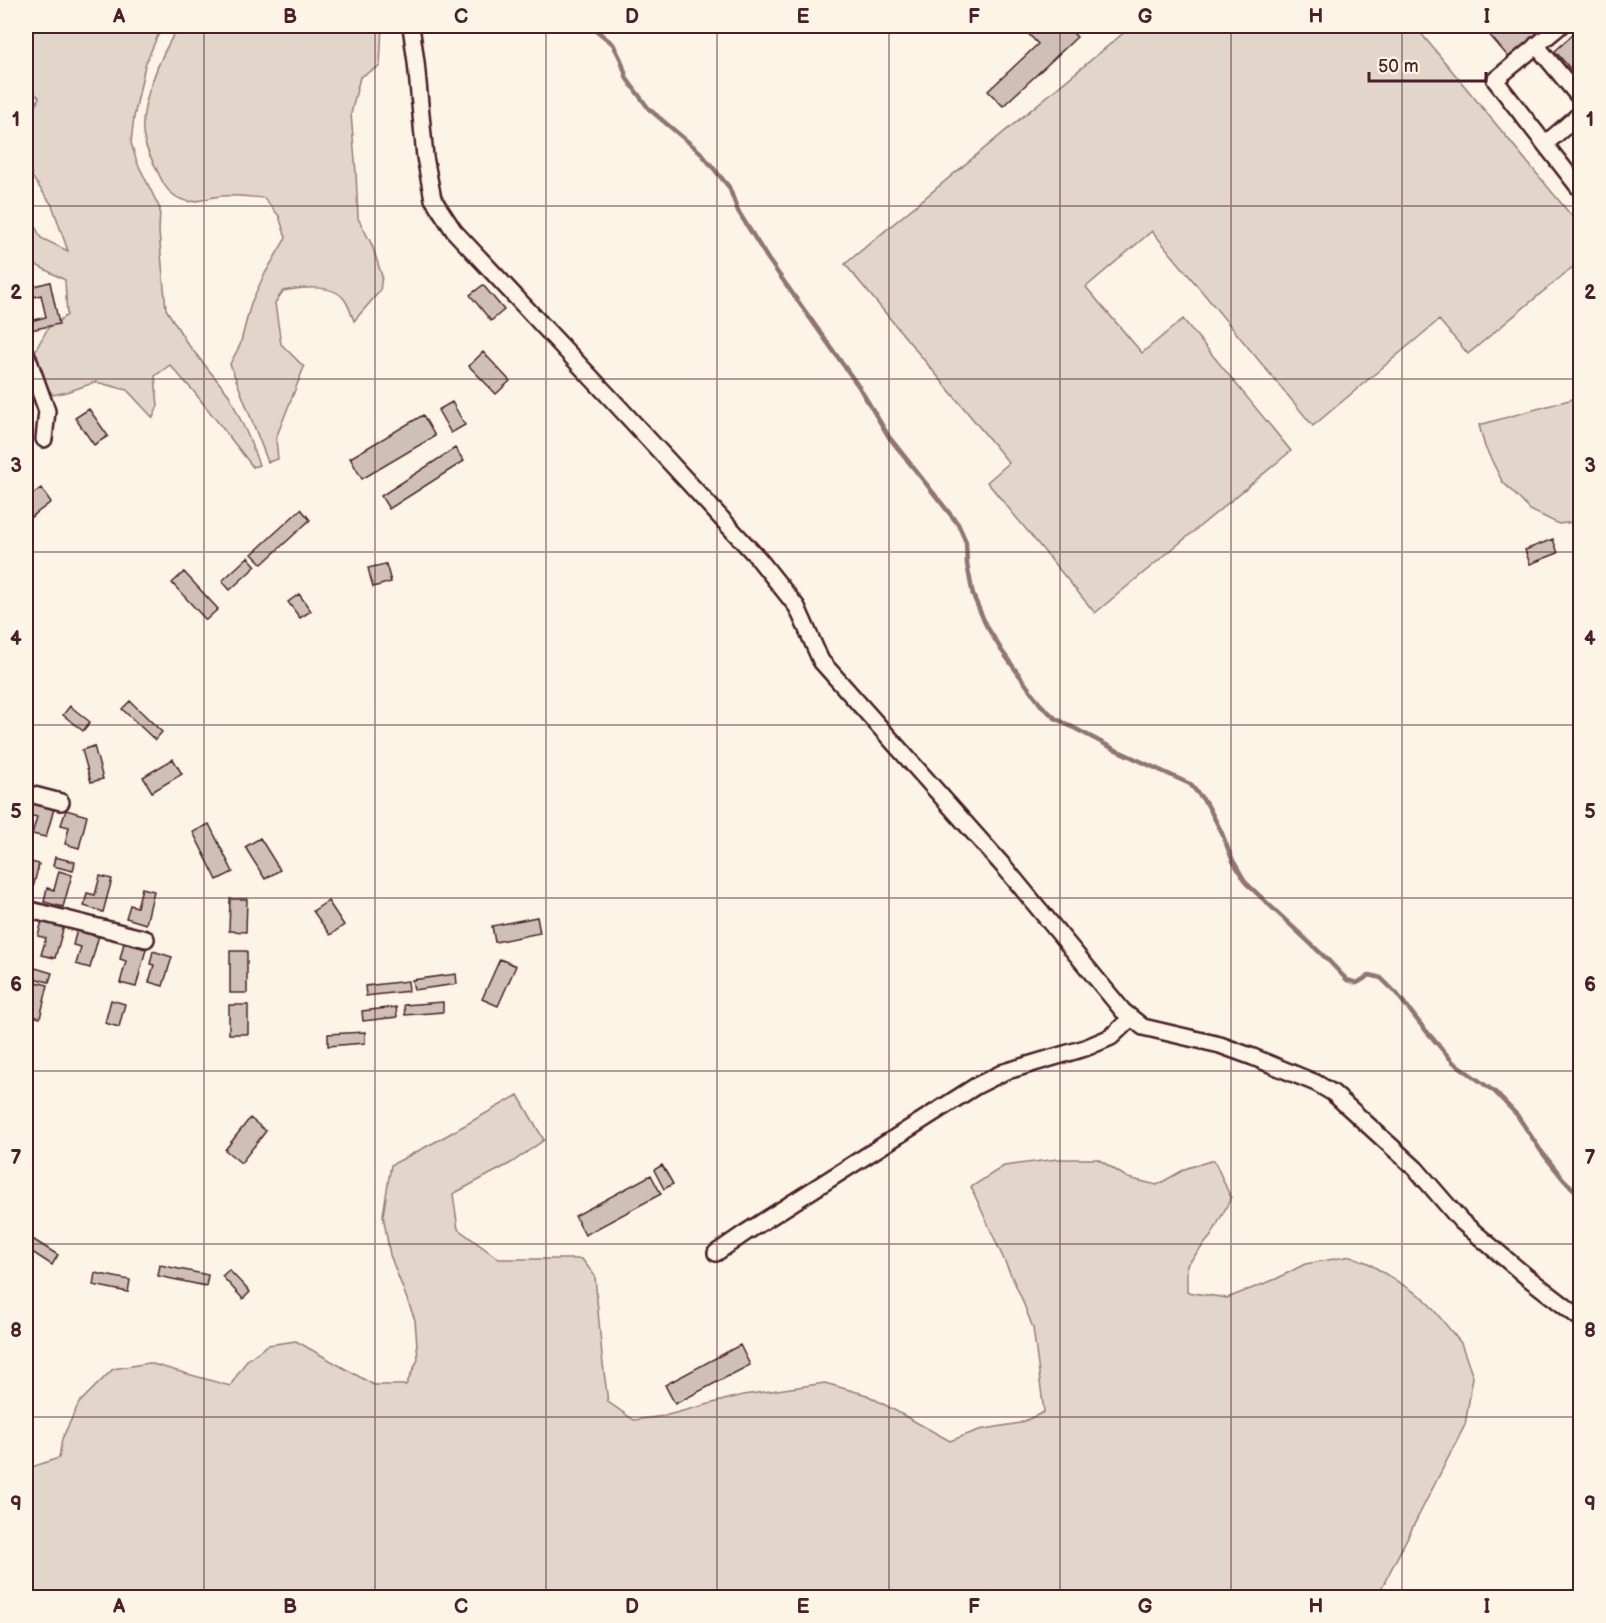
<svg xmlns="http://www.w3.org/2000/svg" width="1606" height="1623" viewBox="0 0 1606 1623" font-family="'Balsamiq Sans',sans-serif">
<rect width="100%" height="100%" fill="#fcf5e5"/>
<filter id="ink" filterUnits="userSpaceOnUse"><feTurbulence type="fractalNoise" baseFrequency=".0167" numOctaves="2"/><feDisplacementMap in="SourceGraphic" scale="12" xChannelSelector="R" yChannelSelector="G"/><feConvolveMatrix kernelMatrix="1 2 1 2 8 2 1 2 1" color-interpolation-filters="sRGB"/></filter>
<g filter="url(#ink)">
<path fill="#e2d5ca" stroke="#967a7a" stroke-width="1.5" d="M 26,26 L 165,26 L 157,37 L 145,65 L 134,117 L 131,143 L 137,162 L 160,209 L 159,232 L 166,309 L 187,343 L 229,395 L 249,438 L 259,465 L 253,467 L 195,393 L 170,365 L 155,376 L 158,406 L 153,418 L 127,390 L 96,382 L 67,392 L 53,395 L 41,379 L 35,351 L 48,328 L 67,315 L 65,280 L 36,265 L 26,248 L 26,208 L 41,238 L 68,251 L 52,205 L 32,177 L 26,141 L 26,133 L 39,97 L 26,86 Z
M 179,26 L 382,26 L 380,66 L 360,77 L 351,114 L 356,172 L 358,218 L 372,245 L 382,276 L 380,291 L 354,321 C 351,314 349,305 344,299 C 332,283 300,288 283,291 L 275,303 L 281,344 L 304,367 L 276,438 L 278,459 L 268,462 L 230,364 L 240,345 L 251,303 L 264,275 L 286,238 L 279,216 L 264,198 C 250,197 236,195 222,196 C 211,196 196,204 186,201 C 168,196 163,184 156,168 C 152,160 147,151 145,143 C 135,111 162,52 179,26 Z
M 1132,26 L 1415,26 L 1580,226 L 1580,261 L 1468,354 L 1439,320 L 1313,426 L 1152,231 L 1086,287 L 1142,353 L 1183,319 L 1291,451 L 1095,613 L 987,482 L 1009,463 L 845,264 Z
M 1580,397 L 1580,521 L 1559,524 L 1530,510 L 1502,481 L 1485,447 L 1479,425 Z
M 518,1095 L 544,1140 L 511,1163 L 453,1194 L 458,1229 L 499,1259 L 582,1259 L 595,1276 L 602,1356 L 608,1402 L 634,1420 L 664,1416 L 743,1395 L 825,1383 L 867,1395 L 950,1441 L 979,1430 L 1020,1423 L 1044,1412 L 1033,1328 L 1021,1297 L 971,1187 L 1004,1166 L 1057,1159 L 1098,1159 L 1128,1178 L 1157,1185 L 1187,1168 L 1214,1160 L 1231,1198 L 1211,1236 L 1187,1265 L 1187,1292 L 1227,1298 L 1276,1279 L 1305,1264 L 1351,1256 L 1368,1263 L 1424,1298 L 1461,1343 L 1473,1377 L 1465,1425 L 1377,1597 L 26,1597 L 26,1462 L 32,1467 L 59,1458 L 62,1439 L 79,1403 L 113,1369 L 149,1363 L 230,1386 L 247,1360 L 268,1345 L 296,1341 L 374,1385 L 406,1385 L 418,1359 L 415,1320 L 390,1255 L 383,1215 L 391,1165 L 437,1141 Z"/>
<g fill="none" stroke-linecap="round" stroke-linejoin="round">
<path stroke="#917474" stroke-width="4.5" d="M 594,26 L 597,31 L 613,44 L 621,60 L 627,79 L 649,109 L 700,152 L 729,187 L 738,211 L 768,259 L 859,387 L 889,437 L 958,524 L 966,542 L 967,564 L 973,595 L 986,625 L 1002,651 L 1040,704 L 1055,718 L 1114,749 L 1190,784 L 1207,804 L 1221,831 L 1232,859 L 1246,883 L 1329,961 L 1347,980 L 1357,983 L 1370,975 L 1381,978 L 1397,994 L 1422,1026 L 1453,1062 L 1495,1092 L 1517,1115 L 1541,1151 L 1564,1180 L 1580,1195"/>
</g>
<path fill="#cfc0b7" stroke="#4a1f2b" stroke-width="1.5" d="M 1021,26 L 1066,26 L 1077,37 L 1003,106 L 988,91 L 1038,44 Z
M 1482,26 L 1550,26 L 1510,59 Z
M 1580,28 L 1580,80 L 1555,51 Z
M 50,282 L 59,324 L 26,331 L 26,302 L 30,301 L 34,320 L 46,317 L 41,295 L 27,299 L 26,288 Z
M 483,285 L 504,310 L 491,321 L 470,295 Z
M 483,352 L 510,381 L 496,394 L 469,366 Z
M 452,402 L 465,425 L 451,433 L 438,410 Z
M 89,409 L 108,436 L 94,445 L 75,418 Z
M 423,415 L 435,436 L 362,479 L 350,458 Z
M 455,448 L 464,461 L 389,509 L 381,496 Z
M 41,488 L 51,502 L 26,521 L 26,499 Z
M 301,509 L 310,520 L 262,564 L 252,554 Z
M 1553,539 L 1558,553 L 1530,564 L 1525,550 Z
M 248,557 L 256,566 L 230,590 L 222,581 Z
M 386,564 L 391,582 L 373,587 L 368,568 Z
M 184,572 L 218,609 L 206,620 L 172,583 Z
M 299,594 L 311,611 L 300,618 L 288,602 Z
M 130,701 L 162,732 L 155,740 L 122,709 Z
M 70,706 L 90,722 L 83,731 L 63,715 Z
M 94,746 L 103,779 L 91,782 L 82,750 Z
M 173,759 L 182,774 L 152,792 L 143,777 Z
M 33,799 L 55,805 L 46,837 L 32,834 L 37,817 L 29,815 Z
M 66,810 L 87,816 L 79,848 L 65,844 L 69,827 L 61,825 Z
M 209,824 L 233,872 L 217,880 L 193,832 Z
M 260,838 L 280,870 L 265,879 L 245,847 Z
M 55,857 L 75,862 L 73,871 L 53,866 Z
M 27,861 L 39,864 L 31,896 L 26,895 L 26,867 Z
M 59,871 L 72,875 L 63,907 L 44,902 L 47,888 L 54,890 Z
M 100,876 L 112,879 L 103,912 L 84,906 L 87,893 L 95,895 Z
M 142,888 L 154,891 L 146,924 L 126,918 L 130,905 L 137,907 Z
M 230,899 L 247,899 L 246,932 L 229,931 Z
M 328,901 L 344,925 L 330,935 L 313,911 Z
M 537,917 L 540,933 L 495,942 L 492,926 Z
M 42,921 L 64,926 L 55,958 L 41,955 L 46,938 L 38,936 Z
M 77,929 L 99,935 L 90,968 L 76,964 L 81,947 L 73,945 Z
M 124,943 L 146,949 L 136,987 L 120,983 L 126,961 L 120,959 Z
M 153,951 L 172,957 L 163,986 L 149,982 L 154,965 L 150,964 Z
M 230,951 L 247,951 L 247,993 L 230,993 Z
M 500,959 L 516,966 L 498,1006 L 482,999 Z
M 32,967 L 52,973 L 49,982 L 29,977 Z
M 456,974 L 457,984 L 414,990 L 412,980 Z
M 408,981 L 409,991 L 366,996 L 365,986 Z
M 36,982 L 48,985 L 40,1018 L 26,1014 L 26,999 L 31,1001 Z
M 111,1000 L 125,1004 L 119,1027 L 105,1023 Z
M 443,1002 L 443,1012 L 405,1015 L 404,1005 Z
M 229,1005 L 248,1005 L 248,1034 L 229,1034 Z
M 396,1007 L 397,1017 L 363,1021 L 362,1011 Z
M 365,1032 L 365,1043 L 328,1046 L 328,1034 Z
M 250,1118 L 266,1131 L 241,1163 L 225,1150 Z
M 662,1165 L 673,1184 L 664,1189 L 654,1170 Z
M 651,1175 L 661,1194 L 585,1235 L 575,1216 Z
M 26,1235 L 58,1255 L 52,1265 L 26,1248 Z
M 160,1265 L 208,1275 L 206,1286 L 158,1276 Z
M 229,1270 L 250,1292 L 243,1299 L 222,1276 Z
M 95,1273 L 130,1280 L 128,1292 L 93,1285 Z
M 740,1345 L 750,1365 L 675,1404 L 665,1385 Z"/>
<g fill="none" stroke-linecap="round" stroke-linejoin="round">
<defs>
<path id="street" d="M 411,26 L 416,62 L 425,157 L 433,199 L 454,231 L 617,405 L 758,558 L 797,607 L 821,661 L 1006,869 L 1123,1011 L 1143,1027 L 1220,1045 L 1253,1057 L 1316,1083 L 1333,1093 L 1416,1169 L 1461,1221 L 1527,1277 L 1580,1318
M 1560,26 L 1495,80 L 1580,189
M 1536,45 L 1580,98
M 1545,144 L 1580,114
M 26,353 L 47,411 L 44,439
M 26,793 L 61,802
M 26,909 L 146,939
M 716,1253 L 745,1233 L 976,1086 L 1004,1072 L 1085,1048 L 1111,1037 L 1131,1018"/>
</defs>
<use href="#street" stroke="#4a1f2b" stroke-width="20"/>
<use href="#street" stroke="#fcf5e5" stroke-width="15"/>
</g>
</g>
<path fill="none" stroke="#4a1f2b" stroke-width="1.5" stroke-opacity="0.55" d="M 204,26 L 204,1598M 375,26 L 375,1598M 546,26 L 546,1598M 717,26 L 717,1598M 889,26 L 889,1598M 1060,26 L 1060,1598M 1231,26 L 1231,1598M 1402,26 L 1402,1598M 26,206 L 1580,206M 26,379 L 1580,379M 26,552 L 1580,552M 26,725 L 1580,725M 26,898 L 1580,898M 26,1071 L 1580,1071M 26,1244 L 1580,1244M 26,1417 L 1580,1417"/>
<rect width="1606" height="1623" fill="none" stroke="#fcf5e5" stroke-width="66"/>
<path d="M1369 72v9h117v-9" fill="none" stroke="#4a1f2b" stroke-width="3"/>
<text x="1378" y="72" font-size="18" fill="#4a1f2b" stroke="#fcf5e5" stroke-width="4.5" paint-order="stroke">50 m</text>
<rect x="33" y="33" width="1540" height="1557" fill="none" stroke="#4a1f2b" stroke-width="2"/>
<g font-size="20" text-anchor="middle" font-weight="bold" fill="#4a1f2b">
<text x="119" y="23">A</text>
<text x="290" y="23">B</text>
<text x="461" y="23">C</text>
<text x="632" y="23">D</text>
<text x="803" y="23">E</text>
<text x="974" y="23">F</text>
<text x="1145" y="23">G</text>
<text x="1316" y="23">H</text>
<text x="1487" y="23">I</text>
<text x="16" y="126">1</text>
<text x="1590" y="126">1</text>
<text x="16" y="299">2</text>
<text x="1590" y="299">2</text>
<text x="16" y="472">3</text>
<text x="1590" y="472">3</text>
<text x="16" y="645">4</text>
<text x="1590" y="645">4</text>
<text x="16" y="818">5</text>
<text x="1590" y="818">5</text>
<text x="16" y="991">6</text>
<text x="1590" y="991">6</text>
<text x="16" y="1164">7</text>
<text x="1590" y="1164">7</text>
<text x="16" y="1337">8</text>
<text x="1590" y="1337">8</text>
<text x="16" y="1510">9</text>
<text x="1590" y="1510">9</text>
<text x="119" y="1613">A</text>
<text x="290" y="1613">B</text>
<text x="461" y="1613">C</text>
<text x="632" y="1613">D</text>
<text x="803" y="1613">E</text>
<text x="974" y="1613">F</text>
<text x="1145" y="1613">G</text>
<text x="1316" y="1613">H</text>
<text x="1487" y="1613">I</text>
</g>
</svg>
